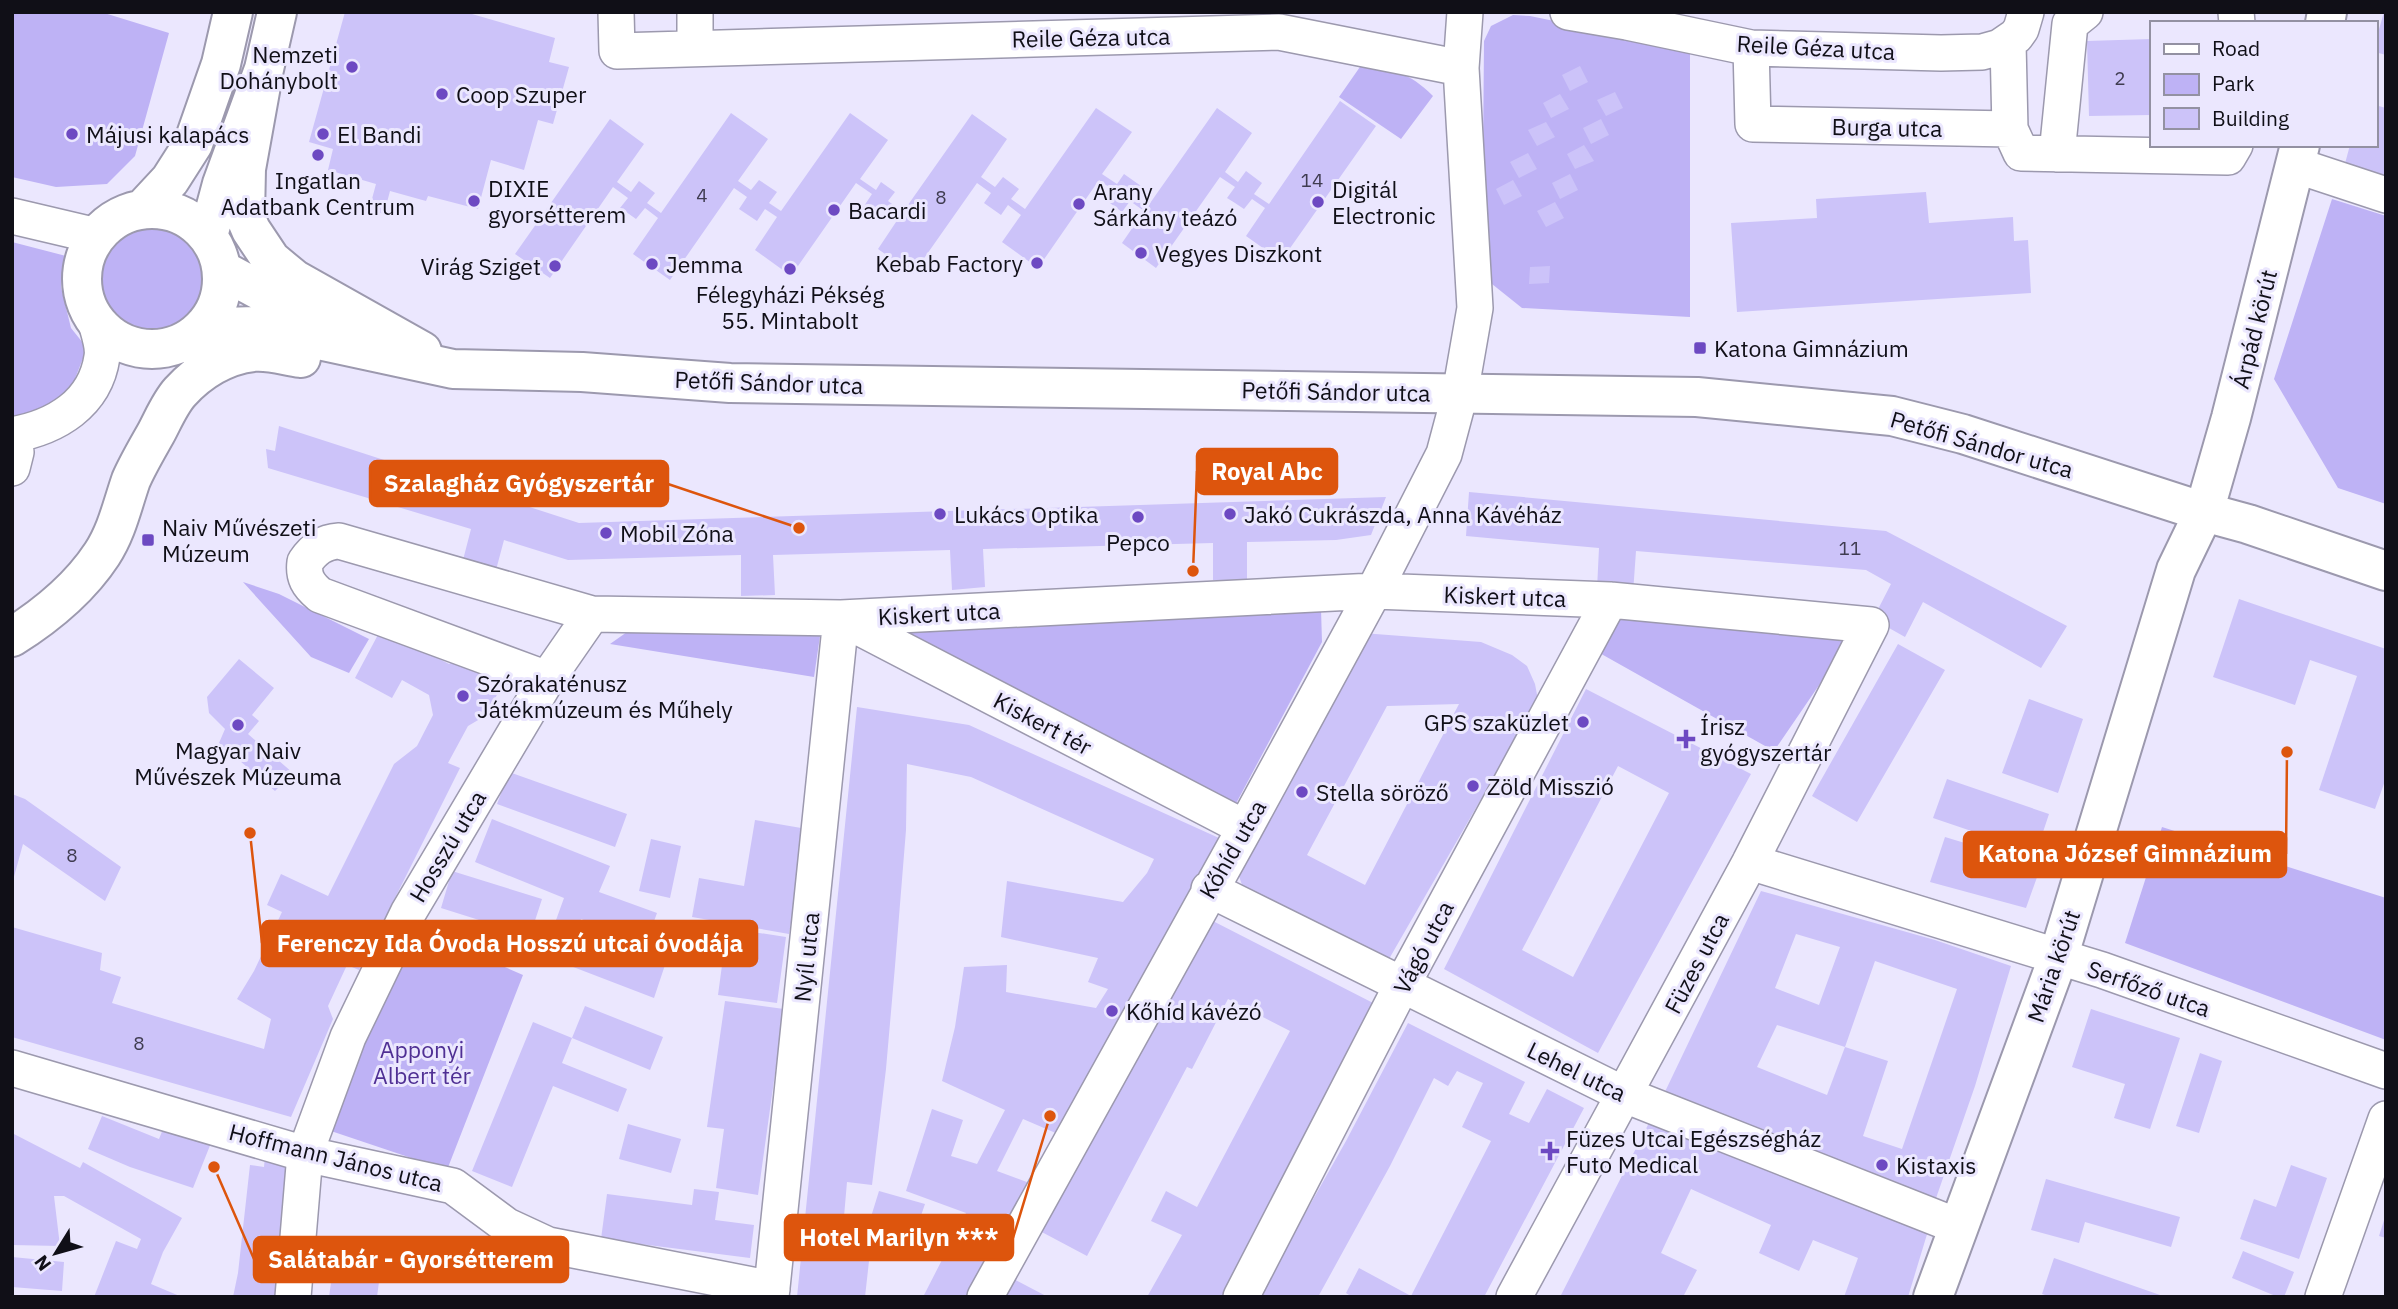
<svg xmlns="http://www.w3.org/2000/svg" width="2398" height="1309" viewBox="0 0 2398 1309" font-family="'IBM Plex Sans',sans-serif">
<rect width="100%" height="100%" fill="#ebe7fe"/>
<path fill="#beb2f5" d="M 12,12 L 101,12 L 169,33 L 135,156 L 107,184 L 56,187 L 12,177 Z
M 1513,15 L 1530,16 L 1690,49 L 1690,317 L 1522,308 L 1482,276 L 1484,41 L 1491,26 Z
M 1362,64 C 1395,72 1408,71 1433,96 L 1401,139 L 1339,97 Z
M 2332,199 L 2386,216 L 2386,504 L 2338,488 L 2274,379 Z
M101 278a51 51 0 1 1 102 0a51 51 0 1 1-102 0Z
M 12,242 L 66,256 L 61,287 L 71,328 L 87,348 L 69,394 L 28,422 L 12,418 Z
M 243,582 L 279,594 L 369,639 L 349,673 L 311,657 Z
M 1321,609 L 1322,642 L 1232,811 L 886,626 Z
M 1617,614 L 1854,634 L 1774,751 L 1596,651 Z
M 627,632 L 820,636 L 814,677 L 610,644 Z
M 2162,827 L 2386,898 L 2386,1040 L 2125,943 Z
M 415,928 L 523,975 L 447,1170 L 331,1131 L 364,1035 Z"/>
<path fill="#ccc3f9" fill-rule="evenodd" d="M 345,12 L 465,12 L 555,38 L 549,62 L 569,67 L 553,124 L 538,120 L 524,170 L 491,160 L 478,209 L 428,196 L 426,201 L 390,191 L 384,214 L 369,210 L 376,184 L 328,170 L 333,149 L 309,142 Z
M 2384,12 L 2386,12 L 2386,55 L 2375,52 L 2375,43 Z
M 2151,39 L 2151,115 L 2089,116 L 2087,41 Z
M 1580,66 L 1588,82 L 1570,91 L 1562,75 Z
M 1615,92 L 1623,108 L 1606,116 L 1597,100 Z
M 1560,94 L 1569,109 L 1551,118 L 1543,103 Z
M 1340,101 L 1376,126 L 1281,261 L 1246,236 L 1265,208 L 1252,199 L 1244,209 L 1235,203 L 1227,198 L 1235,187 L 1220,177 L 1156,268 L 1122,243 L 1144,211 L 1130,201 L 1122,212 L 1106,200 L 1113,190 L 1099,180 L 1038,268 L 1002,242 L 1021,215 L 1008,205 L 1001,215 L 984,203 L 991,193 L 977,183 L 913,274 L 878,249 L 900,216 L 885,205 L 878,215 L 864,206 L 872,194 L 856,183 L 791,276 L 755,250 L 777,217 L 765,209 L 757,221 L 739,209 L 747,197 L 734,188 L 670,280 L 633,254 L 658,218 L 645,208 L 636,219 L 629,214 L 620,208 L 628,198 L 613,187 L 550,278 L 515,254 L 610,119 L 644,144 L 617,182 L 631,192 L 639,181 L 655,193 L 647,203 L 661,213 L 731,113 L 768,139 L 738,181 L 751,190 L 759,180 L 777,192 L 769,203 L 781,211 L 850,113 L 888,140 L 860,179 L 876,190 L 881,182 L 895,192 L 888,201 L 903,212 L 972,114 L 1007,139 L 981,177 L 995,187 L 1003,177 L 1019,189 L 1011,199 L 1025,209 L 1096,108 L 1132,132 L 1102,174 L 1117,184 L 1124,174 L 1141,186 L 1133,196 L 1148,206 L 1217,108 L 1252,133 L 1225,172 L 1238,182 L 1246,171 L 1262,183 L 1254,194 L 1269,204 Z
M 2375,105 L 2386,108 L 2386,183 L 2343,171 L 2350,145 L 2375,145 Z
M 1601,119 L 1609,135 L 1591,144 L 1583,128 Z
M 1546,122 L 1555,137 L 1537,146 L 1528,130 Z
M 1584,145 L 1594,161 L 1575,169 L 1567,154 Z
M 1528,153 L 1537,169 L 1519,178 L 1510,162 Z
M 1570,174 L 1578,190 L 1560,199 L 1552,183 Z
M 1513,180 L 1522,196 L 1504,205 L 1496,189 Z
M 1926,192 L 1929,223 L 2013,217 L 2014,241 L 2028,240 L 2031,293 L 1737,312 L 1731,223 L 1817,218 L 1816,199 Z
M 1555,202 L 1564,218 L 1546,227 L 1537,211 Z
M 1550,266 L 1549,283 L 1529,284 L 1530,267 Z
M 279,426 L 579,523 L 1386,497 L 1371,535 L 1336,540 L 1247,542 L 1247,580 L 1213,580 L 1213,543 L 983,549 L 985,587 L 952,590 L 950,550 L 773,555 L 775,595 L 741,596 L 741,555 L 568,560 L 504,540 L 496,570 L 463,560 L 471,529 L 268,468 L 266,449 L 275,451 Z
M 1469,492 L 1886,531 L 2067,626 L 2041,668 L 1923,602 L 1905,637 L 1873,619 L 1891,584 L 1866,570 L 1636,551 L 1633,593 L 1597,589 L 1599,548 L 1466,536 Z
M 2239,599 L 2386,649 L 2386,778 L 2375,809 L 2319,790 L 2357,676 L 2310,660 L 2295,705 L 2213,677 Z
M 381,629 L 449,664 L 465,656 L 492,669 L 498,693 L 485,716 L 468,726 L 448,763 L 460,768 L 359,970 L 347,965 L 328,1006 L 333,1019 L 291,1117 L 12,1037 L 12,927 L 102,953 L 100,970 L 121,977 L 112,1003 L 264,1049 L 271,1019 L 237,999 L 254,971 L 282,912 L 267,905 L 281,874 L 328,896 L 394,764 L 417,746 L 433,715 L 429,695 L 402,680 L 392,698 L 355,678 Z
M 1362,633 L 1481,642 L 1512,655 L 1527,666 L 1535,684 L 1538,700 L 1389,959 L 1256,899 L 1242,885 L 1236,867 ZM 1459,704 L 1365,885 L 1307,855 L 1387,706 Z
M 1898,644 L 1945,670 L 1857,822 L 1812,796 Z
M 239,659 L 274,688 L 252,715 L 259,721 L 248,734 L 293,773 L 275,791 L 219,743 L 225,729 L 209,713 L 207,697 Z
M 1586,689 L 1751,774 L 1598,1053 L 1444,969 ZM 1618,766 L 1669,793 L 1573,977 L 1522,950 Z
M 2029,699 L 2083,719 L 2058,793 L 2002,773 Z
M 857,707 L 969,725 L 1219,838 L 1193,897 L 1058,1134 L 1023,1119 L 997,1171 L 1035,1185 L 974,1297 L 923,1297 L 966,1213 L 906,1191 L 932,1109 L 963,1120 L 951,1156 L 977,1164 L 1005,1110 L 942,1081 L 955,1027 L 964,967 L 1007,965 L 1006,992 L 1096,1008 L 1108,989 L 1088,982 L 1098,958 L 1001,937 L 1007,881 L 1123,902 L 1147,873 L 1154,859 L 971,777 L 907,764 L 906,830 L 895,966 L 886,1069 L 872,1185 L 847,1182 L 843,1228 L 872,1234 L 865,1297 L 797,1297 Z
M 509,772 L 627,814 L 615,847 L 497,804 Z
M 1947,779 L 2049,814 L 2036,853 L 1933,818 Z
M 12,794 L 25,799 L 121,867 L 105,901 L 23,844 L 12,884 Z
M 492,819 L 610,866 L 599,892 L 657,913 L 646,943 L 581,919 L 569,953 L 547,945 L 564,898 L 475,862 Z
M 755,820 L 807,829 L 789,934 L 692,917 L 699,878 L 744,886 Z
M 1945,837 L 2041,866 L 2026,908 L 1930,882 Z
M 651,839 L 681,846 L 670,898 L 639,891 Z
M 452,871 L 542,899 L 530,936 L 441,908 Z
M 1761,891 L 1935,940 L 2011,966 L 1975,1086 L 1934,1204 L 1662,1098 ZM 1796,934 L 1840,947 L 1819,1005 L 1775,988 ZM 1875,961 L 1957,989 L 1902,1149 L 1863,1136 L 1888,1061 L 1845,1047 L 1827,1095 L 1757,1067 L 1777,1025 L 1845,1047 Z
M 1207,918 L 1377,1005 L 1221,1297 L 1147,1297 L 1182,1235 L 1151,1221 L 1166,1191 L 1197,1207 L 1290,1031 L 1228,999 L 1192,1069 L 1187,1067 L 1087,1256 L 1038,1230 Z
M 727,928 L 786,937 L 777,1003 L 718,995 Z
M 580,931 L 666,962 L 654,998 L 568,965 Z
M 725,1001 L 784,1009 L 758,1195 L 716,1188 L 724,1129 L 707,1127 Z
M 585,1006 L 663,1037 L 650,1070 L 572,1038 L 562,1063 L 627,1089 L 618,1112 L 553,1086 L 512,1187 L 472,1171 L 533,1022 L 572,1038 Z
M 2091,1009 L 2180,1038 L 2150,1129 L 2114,1118 L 2125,1084 L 2072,1067 Z
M 1408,1023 L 1525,1082 L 1509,1114 L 1529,1123 L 1547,1089 L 1584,1108 L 1484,1297 L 1352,1297 L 1346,1293 L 1359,1268 L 1411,1296 L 1491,1141 L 1462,1127 L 1483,1083 L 1457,1071 L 1448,1086 L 1434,1078 L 1390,1166 L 1318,1297 L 1258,1297 L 1346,1141 Z
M 2200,1053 L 2222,1061 L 2199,1133 L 2176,1126 Z
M 102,1116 L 159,1139 L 165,1124 L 213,1138 L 193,1188 L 130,1167 L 88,1149 Z
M 1652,1117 L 1928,1231 L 1908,1297 L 1844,1297 L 1858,1258 L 1813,1240 L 1799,1271 L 1759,1253 L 1771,1225 L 1691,1189 L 1661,1253 L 1697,1270 L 1683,1297 L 1560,1297 Z
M 628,1124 L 681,1139 L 671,1173 L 619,1159 Z
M 12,1133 L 80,1168 L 83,1162 L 182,1218 L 163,1252 L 151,1284 L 182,1297 L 94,1297 L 116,1241 L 137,1249 L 141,1239 L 64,1196 L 54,1196 L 60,1246 L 12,1245 Z
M 265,1156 L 298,1161 L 283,1297 L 233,1297 L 238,1273 L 250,1165 L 264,1167 Z
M 2291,1165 L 2327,1178 L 2299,1259 L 2240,1239 L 2254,1199 L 2276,1207 Z
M 2046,1179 L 2180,1217 L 2171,1247 L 2085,1222 L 2079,1243 L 2031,1230 Z
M 694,1189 L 719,1192 L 715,1220 L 754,1225 L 750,1258 L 601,1239 L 607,1194 L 692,1205 Z
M 879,1191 L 925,1204 L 915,1233 L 870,1220 Z
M 2385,1217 L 2386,1217 L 2386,1238 L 2379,1236 Z
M 2243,1251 L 2294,1272 L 2284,1297 L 2278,1297 L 2232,1278 Z
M 335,1254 L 382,1259 L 377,1297 L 329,1297 Z
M 12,1257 L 64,1262 L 62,1291 L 12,1287 Z
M 2054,1258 L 2160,1295 L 2159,1297 L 2051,1297 L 2042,1294 Z
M 1010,1277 L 1048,1297 L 1000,1297 Z"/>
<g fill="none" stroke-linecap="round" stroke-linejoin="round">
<defs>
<path id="minor" d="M 616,12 L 617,51 L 1279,32 L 1461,68
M 695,12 L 695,47
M 1568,12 L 1627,22 L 1751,48 L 1941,53 L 1982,52 L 2000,47 L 2016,36 L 2021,29 L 2026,12
M 2236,12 L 2237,23
M 2008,43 L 2010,129 L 2021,153 L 2228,157 L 2235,145
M 1751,48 L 1753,124 L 2010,129
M 2057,154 L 2070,24 L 2085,12
M 2295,165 L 2386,195
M 12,216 L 97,236
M 12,435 C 56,427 95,404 102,357 C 104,346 98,331 95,319
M 12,442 L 16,452 L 12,468
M 841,618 L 1245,828
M 547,679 L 320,595 C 308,585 303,577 305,562 C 314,549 323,542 339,541 L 592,614 L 841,618 L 1374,591 L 1610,600 L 1871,625 L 1750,862 L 1514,1297
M 1750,862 L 2102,970 L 2386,1071
M 1209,889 L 1625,1095 L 1957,1226
M 12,1068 L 305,1154 L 453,1186 L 507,1226 L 548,1245 L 772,1289
M 293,1297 L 305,1154 L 348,1037 L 408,913 L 547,679 L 592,614
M 771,1297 L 841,618
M 985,1297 L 1245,828 L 1374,591 L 1444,454 L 1460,394 L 1475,308 L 1461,68 L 1465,12
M 1241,1297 L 1402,985 L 1610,600
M 2323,1297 L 2386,1119"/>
<path id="tertiary" d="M 264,69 L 246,169 L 245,216 L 251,230 L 271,260 L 294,279 L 422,351
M 143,209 L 170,180 L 193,144 L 221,64 L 233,12
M82 279a70 70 0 1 1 140 0a70 70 0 1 1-140 0Z
M 208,236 L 222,184 L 264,69 L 277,12
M 222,270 L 285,304 L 327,320
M 195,335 L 225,327 L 254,326 L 453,369 L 582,372 L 730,383 L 1697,397 L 1892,416 L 1963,434 L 2204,512
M 12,637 C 47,615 79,589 102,554 C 117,531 122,506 131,480 C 138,464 147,449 156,433 C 163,420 170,403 180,392 C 199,371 225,355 253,352 C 268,350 286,356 301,358"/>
<path id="primary" d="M 2325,23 L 2327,12
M 2204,512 L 2248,524 L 2386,571
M 1933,1297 L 2058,958 L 2176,570 L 2204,512 L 2231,418 L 2300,145"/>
</defs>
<use href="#minor" stroke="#9c99ae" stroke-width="38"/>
<use href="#tertiary" stroke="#9c99ae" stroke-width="42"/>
<use href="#primary" stroke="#9c99ae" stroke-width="42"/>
<use href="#minor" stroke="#fff" stroke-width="35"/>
<use href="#tertiary" stroke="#fff" stroke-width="38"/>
<use href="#primary" stroke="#fff" stroke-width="38"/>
</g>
<g fill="#6d49c2" stroke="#ebe7fe" stroke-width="2.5">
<circle cx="352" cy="67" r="7"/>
<circle cx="442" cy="94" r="7"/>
<circle cx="72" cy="134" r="7"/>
<circle cx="323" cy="134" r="7"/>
<circle cx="318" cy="155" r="7"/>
<circle cx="474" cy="201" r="7"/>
<circle cx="1318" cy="202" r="7"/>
<circle cx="1079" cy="204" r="7"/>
<circle cx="834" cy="210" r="7"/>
<circle cx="1141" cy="253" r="7"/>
<circle cx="1037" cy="263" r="7"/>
<circle cx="652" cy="264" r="7"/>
<circle cx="555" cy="266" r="7"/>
<circle cx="790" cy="269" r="7"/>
<rect x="1693" y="341" width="14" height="14" rx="3.5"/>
<circle cx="940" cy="514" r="7"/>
<circle cx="1230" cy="514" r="7"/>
<circle cx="1138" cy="517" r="7"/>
<circle cx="606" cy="533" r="7"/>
<rect x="141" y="533" width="14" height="14" rx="3.5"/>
<circle cx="463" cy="696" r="7"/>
<circle cx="1583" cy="722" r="7"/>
<circle cx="238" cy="725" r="7"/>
<path d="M1682.5 728.5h7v7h7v7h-7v7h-7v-7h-7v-7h7z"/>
<circle cx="1473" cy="786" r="7"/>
<circle cx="1302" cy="792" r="7"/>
<circle cx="1112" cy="1011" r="7"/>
<path d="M1546.5 1140.5h7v7h7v7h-7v7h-7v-7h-7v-7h7z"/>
<circle cx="1882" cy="1165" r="7"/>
</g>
<g text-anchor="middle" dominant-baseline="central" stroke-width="6" stroke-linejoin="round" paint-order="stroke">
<g font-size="19" fill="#3f3c50">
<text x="2120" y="78">2</text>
<text x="1312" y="180">14</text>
<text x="702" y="195">4</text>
<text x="941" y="197">8</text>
<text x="1850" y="548">11</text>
<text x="72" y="855">8</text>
<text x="139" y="1043">8</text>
</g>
<g font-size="23" fill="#100f17" stroke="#ebe7fe">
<text transform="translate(1091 37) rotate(-1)">Reile Géza utca</text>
<text transform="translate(1816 47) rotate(3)">Reile Géza utca</text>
<text transform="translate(1887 127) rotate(1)">Burga utca</text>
<text transform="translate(2254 329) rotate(-76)">Árpád körút</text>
<text transform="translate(769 382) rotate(2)">Petőfi Sándor utca</text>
<text transform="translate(1336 391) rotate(1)">Petőfi Sándor utca</text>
<text transform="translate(1982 444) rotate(16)">Petőfi Sándor utca</text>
<text transform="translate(1505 596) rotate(2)">Kiskert utca</text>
<text transform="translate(939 613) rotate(-3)">Kiskert utca</text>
<text transform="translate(1043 723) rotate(28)">Kiskert tér</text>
<text transform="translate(447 846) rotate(-59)">Hosszú utca</text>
<text transform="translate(1232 849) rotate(-60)">Kőhíd utca</text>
<text transform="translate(1423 947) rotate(-62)">Vágó utca</text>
<text transform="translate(806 957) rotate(-84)">Nyíl utca</text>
<text transform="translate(1696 963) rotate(-62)">Füzes utca</text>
<text transform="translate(2053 966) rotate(-71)">Mária körút</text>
<text transform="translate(2149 988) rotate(19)">Serfőző utca</text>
<text transform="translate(1577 1071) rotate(26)">Lehel utca</text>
<text transform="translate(336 1157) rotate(14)">Hoffmann János utca</text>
</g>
<g font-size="23" fill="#100f17" stroke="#ebe7fe" text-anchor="start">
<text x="338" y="54" text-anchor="end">Nemzeti<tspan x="338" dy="26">Dohánybolt</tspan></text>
<text x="456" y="94">Coop Szuper</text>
<text x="86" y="134">Májusi kalapács</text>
<text x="337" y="134">El Bandi</text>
<text x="318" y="180" text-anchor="middle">Ingatlan<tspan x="318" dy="26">Adatbank Centrum</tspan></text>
<text x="488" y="188">DIXIE<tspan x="488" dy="26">gyorsétterem</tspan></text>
<text x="1332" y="189">Digitál<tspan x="1332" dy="26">Electronic</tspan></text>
<text x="1093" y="191">Arany<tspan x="1093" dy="26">Sárkány teázó</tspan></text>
<text x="848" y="210">Bacardi</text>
<text x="1155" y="253">Vegyes Diszkont</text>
<text x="1023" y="263" text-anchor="end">Kebab Factory</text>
<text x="666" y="264">Jemma</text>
<text x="541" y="266" text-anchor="end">Virág Sziget</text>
<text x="790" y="294" text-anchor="middle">Félegyházi Pékség<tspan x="790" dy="26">55. Mintabolt</tspan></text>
<text x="1714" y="348">Katona Gimnázium</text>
<text x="954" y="514">Lukács Optika</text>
<text x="1244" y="514">Jakó Cukrászda, Anna Kávéház</text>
<text x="162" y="527">Naiv Művészeti<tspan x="162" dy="26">Múzeum</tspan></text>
<text x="620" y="533">Mobil Zóna</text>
<text x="1138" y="542" text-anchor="middle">Pepco</text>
<text x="477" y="683">Szórakaténusz<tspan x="477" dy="26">Játékmúzeum és Műhely</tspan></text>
<text x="1569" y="722" text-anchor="end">GPS szaküzlet</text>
<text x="1700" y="726">Írisz<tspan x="1700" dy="26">gyógyszertár</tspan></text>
<text x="238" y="750" text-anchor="middle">Magyar Naiv<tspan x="238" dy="26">Művészek Múzeuma</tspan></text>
<text x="1487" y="786">Zöld Misszió</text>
<text x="1316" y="792">Stella söröző</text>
<text x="1126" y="1011">Kőhíd kávézó</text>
<text x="1566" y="1138">Füzes Utcai Egészségház<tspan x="1566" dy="26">Futo Medical</tspan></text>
<text x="1896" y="1165">Kistaxis</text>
</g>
<g font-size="23" fill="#4f2f94" stroke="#ebe7fe">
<text x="422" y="1049">Apponyi<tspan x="422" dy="26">Albert tér</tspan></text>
</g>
</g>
<path fill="none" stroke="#dd550d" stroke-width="2.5" d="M1193 571L1197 471M799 528L668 484M2287 752L2286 854M250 833L262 943M1050 1116L1013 1238M214 1167L254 1259"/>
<g fill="#dd550d" stroke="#ebe7fe" stroke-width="2.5">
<circle cx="1193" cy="571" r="7"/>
<circle cx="799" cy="528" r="7"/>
<circle cx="2287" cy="752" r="7"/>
<circle cx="250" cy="833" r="7"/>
<circle cx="1050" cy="1116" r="7"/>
<circle cx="214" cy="1167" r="7"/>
</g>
<g fill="#dd550d" stroke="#dd550d" stroke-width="2.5">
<rect x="1197" y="449" width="140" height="45" rx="7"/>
<rect x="370" y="461" width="298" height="45" rx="7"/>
<rect x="1964" y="832" width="322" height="45" rx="7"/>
<rect x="262" y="921" width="495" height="45" rx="7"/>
<rect x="785" y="1215" width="228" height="45" rx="7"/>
<rect x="254" y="1237" width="314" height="45" rx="7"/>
</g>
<g font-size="24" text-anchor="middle" font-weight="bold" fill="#fff">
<text x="1267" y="480">Royal Abc</text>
<text x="519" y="492">Szalagház Gyógyszertár</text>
<text x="2125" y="862">Katona József Gimnázium</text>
<text x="510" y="952">Ferenczy Ida Óvoda Hosszú utcai óvodája</text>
<text x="899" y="1246">Hotel Marilyn ***</text>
<text x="411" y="1268">Salátabár - Gyorsétterem</text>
</g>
<rect width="2398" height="1309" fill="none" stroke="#100f17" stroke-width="28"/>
<rect x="2150" y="21" width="228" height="126" fill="#ebe7fe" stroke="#9391a2" stroke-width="2"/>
<rect x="2164" y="44" width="35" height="10" fill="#ffffff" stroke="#9391a2" stroke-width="2"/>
<text x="2212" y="56" font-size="21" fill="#100f17">Road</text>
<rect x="2164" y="74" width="35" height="21" fill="#beb2f5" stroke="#9391a2" stroke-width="2"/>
<text x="2212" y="91" font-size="21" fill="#100f17">Park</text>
<rect x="2164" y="108" width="35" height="21" fill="#ccc3f9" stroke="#9391a2" stroke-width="2"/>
<text x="2212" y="126" font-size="21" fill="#100f17">Building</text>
<g transform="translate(56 1253) rotate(233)" stroke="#ebe7fe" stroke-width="5" paint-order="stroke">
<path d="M0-5L12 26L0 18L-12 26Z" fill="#100f17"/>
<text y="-10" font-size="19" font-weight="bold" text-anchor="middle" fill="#100f17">N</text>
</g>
</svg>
